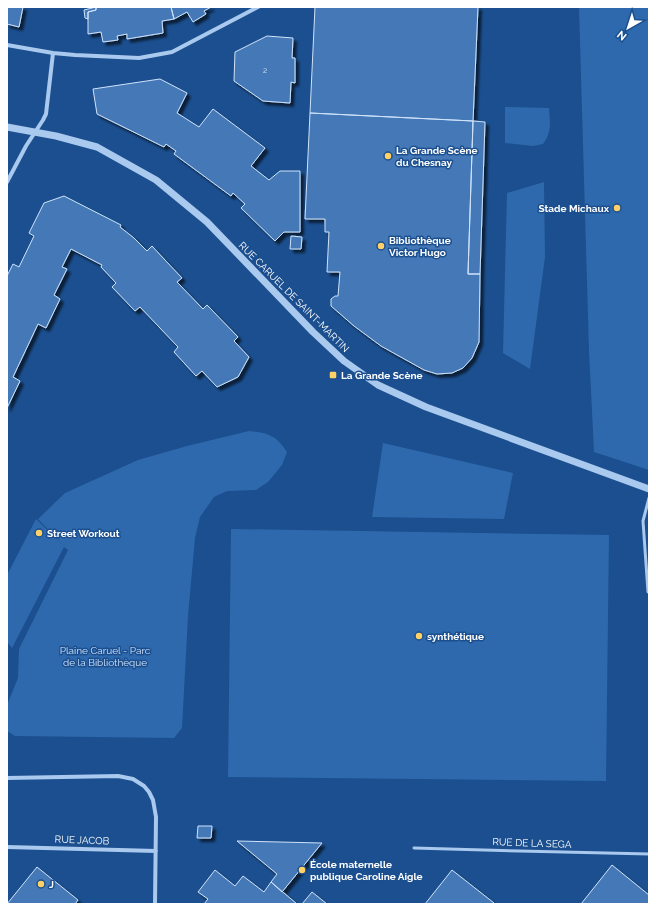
<svg xmlns="http://www.w3.org/2000/svg" width="656" height="911" viewBox="0 0 656 911" font-family="Raleway,sans-serif">
<defs>
<filter id="shadow"><feDropShadow dx="3.5" dy="3.5" stdDeviation="1" flood-color="#0009"/></filter>
</defs>
<rect width="100%" height="100%" fill="#1b4f8f"/>
<path fill="#2e69ad" d="M 579,7 L 649,7 L 649,470 L 594,452 L 589,351 Z
M 505,107 L 549,108 C 550,122 552,132 543,144 L 533,146 L 505,143 Z
M 544,182 L 545,257 L 530,369 L 503,353 L 507,193 Z
M 249,431 C 268,433 276,435 287,452 L 282,465 L 268,482 L 256,490 L 227,491 L 214,497 L 200,517 L 195,538 L 188,616 L 182,728 L 174,738 L 15,736 L 7,731 L 7,705 L 18,678 L 19,649 L 68,550 L 64,547 L 12,648 L 7,642 L 7,575 L 36,519 L 63,545 L 38,519 L 65,493 L 138,460 L 187,446 Z
M 383,443 L 513,473 L 504,519 L 372,517 Z
M 231,529 L 609,535 L 606,781 L 228,777 Z"/>
<path fill="#4478b7" stroke="#cfe3fa" filter="url(#shadow)" d="M 7,7 L 23,7 L 19,27 L 7,24 L 7,25 Z
M 96,7 L 96,10 L 88,12 L 88,19 L 85,18 L 84,10 Z
M 96,7 L 171,7 L 174,19 L 162,21 L 163,33 L 127,39 L 127,34 L 117,36 L 118,40 L 103,42 L 101,32 L 88,34 L 88,12 L 96,10 Z
M 171,7 L 211,7 L 204,11 L 206,14 L 193,22 L 187,12 L 174,19 Z
M 315,7 L 478,7 L 473,121 L 310,113 Z
M 267,36 L 293,38 L 292,58 L 295,58 L 295,83 L 291,82 L 290,103 L 263,101 L 234,81 L 235,52 Z
M 160,79 L 187,93 L 177,113 L 199,127 L 213,109 L 265,148 L 251,166 L 269,180 L 280,171 L 300,171 L 300,232 L 284,232 L 275,241 L 241,208 L 245,204 L 233,193 L 231,196 L 174,154 L 176,151 L 166,144 L 164,147 L 97,114 L 93,89 Z
M 310,113 L 473,121 L 468,274 L 480,274 L 479,342 L 472,358 L 463,368 L 452,373 L 437,374 L 424,370 L 381,346 L 354,326 L 331,306 L 331,299 L 335,296 L 338,296 L 340,272 L 327,272 L 329,232 L 325,232 L 325,219 L 305,219 Z
M 473,121 L 485,122 L 480,274 L 468,274 Z
M 64,196 L 121,225 L 120,227 L 134,238 L 147,251 L 152,246 L 165,260 L 182,278 L 177,282 L 203,309 L 207,305 L 238,337 L 234,341 L 249,357 L 238,377 L 217,387 L 202,371 L 196,376 L 174,352 L 178,347 L 140,307 L 135,311 L 112,287 L 116,283 L 101,267 L 102,265 L 71,249 L 62,267 L 67,269 L 54,295 L 60,299 L 46,328 L 38,324 L 13,377 L 20,381 L 7,408 L 7,276 L 13,264 L 19,267 L 34,236 L 29,233 L 44,203 Z
M 291,236 L 302,237 L 301,249 L 290,249 Z
M 198,826 L 212,826 L 211,838 L 197,838 Z
M 237,841 L 322,843 L 282,892 L 271,882 L 277,874 Z
M 612,865 L 649,895 L 649,904 L 581,904 Z
M 37,867 L 78,900 L 75,904 L 7,904 Z
M 215,870 L 235,886 L 243,876 L 264,892 L 271,882 L 297,904 L 204,904 L 208,899 L 198,892 Z
M 452,870 L 494,903 L 493,904 L 425,904 Z
M 312,892 L 327,904 L 302,904 Z"/>
<g fill="none" stroke-linecap="round" stroke-linejoin="round">
<path stroke="#a9c9ee" stroke-width="3" d="M 648,592 L 643,521 L 649,498
M 414,848 L 520,851 L 649,854"/>
<path stroke="#a9c9ee" stroke-width="4" d="M 7,45 L 53,53 L 75,55 L 139,58 L 172,52 L 258,7
M 7,182 L 26,146 L 43,120 L 46,114 L 53,53
M 7,778 L 118,776 L 133,779 L 144,786 L 149,792 L 153,800 L 156,817 L 155,904
M 7,847 L 156,851"/>
<path stroke="#a9c9ee" stroke-width="7" d="M 7,127 L 56,136 L 97,147 L 156,180 L 207,222 L 313,332 L 344,361 L 378,385 L 426,407 L 649,489"/>
</g>
<g fill="#ffd166" stroke="#1b4f8f" stroke-width="1.5">
<circle cx="388" cy="156" r="4"/>
<circle cx="617" cy="208" r="4"/>
<circle cx="381" cy="246" r="4"/>
<rect x="329" y="371" width="8" height="8" rx="2"/>
<circle cx="39" cy="533" r="4"/>
<circle cx="419" cy="636" r="4"/>
<circle cx="302" cy="870" r="4"/>
<circle cx="41" cy="884" r="4"/>
</g>
<g text-anchor="middle" dominant-baseline="central" stroke-width="3" stroke-linejoin="round" paint-order="stroke">
<g font-size="8" fill="#d0dded">
<text x="265" y="70">2</text>
</g>
<g font-size="10" font-weight="bold" fill="#fff" stroke="#1b4f8f" text-anchor="start">
<text x="396" y="150">La Grande Scène<tspan x="396" dy="12">du Chesnay</tspan></text>
<text x="609" y="208" text-anchor="end">Stade Michaux</text>
<text x="389" y="240">Bibliothèque<tspan x="389" dy="12">Victor Hugo</tspan></text>
<text x="341" y="375">La Grande Scène</text>
<text x="47" y="533">Street Workout</text>
<text x="427" y="636">synthétique</text>
<text x="310" y="864">École maternelle<tspan x="310" dy="12">publique Caroline Aigle</tspan></text>
<text x="49" y="884">J</text>
</g>
<g font-size="10" fill="#fff" stroke="#1b4f8f">
<text transform="translate(294 297) rotate(45)">RUE CARUEL DE SAINT-MARTIN</text>
<text transform="translate(82 840) rotate(2)">RUE JACOB</text>
<text transform="translate(532 843) rotate(2)">RUE DE LA SEGA</text>
</g>
<g font-size="10" fill="#cfe3fa" stroke="#1b4f8f">
<text x="105" y="650">Plaine Caruel - Parc<tspan x="105" dy="12">de la Bibliothèque</tspan></text>
</g>
</g>
<rect width="656" height="911" fill="none" stroke="#ffffff" stroke-width="16"/>
<g transform="translate(628 28) rotate(219)" stroke="#1b4f8f" stroke-width="3" paint-order="stroke">
<path d="M0-3L7 15L0 10L-7 15Z" fill="#ffffff"/>
<text y="-6" font-size="11" font-weight="bold" text-anchor="middle" fill="#ffffff">N</text>
</g>
</svg>
